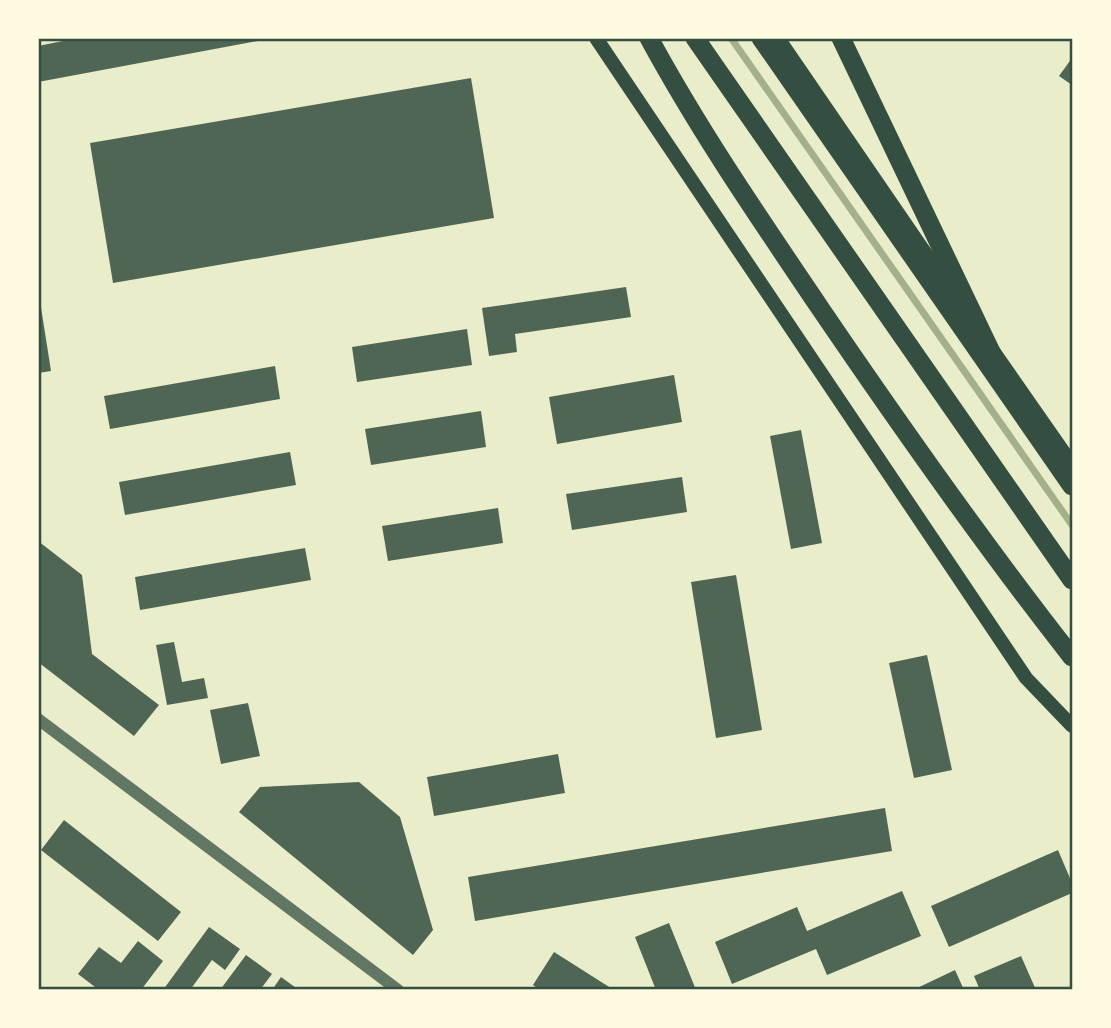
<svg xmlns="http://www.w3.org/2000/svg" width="1111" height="1028" viewBox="0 0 1111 1028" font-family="Quicksand,sans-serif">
<rect width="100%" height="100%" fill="#e9edc9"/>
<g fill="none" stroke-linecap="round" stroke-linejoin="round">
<path stroke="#a3b18a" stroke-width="7" d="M 731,38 L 1072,525"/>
</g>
<path fill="#4f6655" d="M 78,38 L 262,38 L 263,40 L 38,82 L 38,46 Z
M 1072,58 L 1072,85 L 1059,76 Z
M 471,78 L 494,218 L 113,283 L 90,143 Z
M 626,287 L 631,317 L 515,334 L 517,352 L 489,356 L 482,308 Z
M 40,301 L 51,371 L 38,373 L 38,302 Z
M 467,329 L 472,365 L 357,382 L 352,347 Z
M 275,366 L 280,399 L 110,429 L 104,396 Z
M 674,375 L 682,422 L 557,444 L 549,397 Z
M 481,411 L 486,447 L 371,465 L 365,429 Z
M 801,430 L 822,543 L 791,549 L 770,436 Z
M 290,452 L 296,485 L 125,515 L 119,482 Z
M 682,477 L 687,512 L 572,530 L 566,494 Z
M 498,508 L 503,543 L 388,561 L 382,526 Z
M 38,541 L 82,575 L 92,654 L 159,705 L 134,736 L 38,662 Z
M 305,548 L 311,580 L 140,610 L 135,577 Z
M 736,575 L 762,730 L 716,738 L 691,582 Z
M 174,642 L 182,682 L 204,678 L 208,698 L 167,705 L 156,645 Z
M 927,655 L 952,770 L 914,778 L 889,663 Z
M 248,703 L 260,756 L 221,764 L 210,710 Z
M 558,754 L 565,793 L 434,816 L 427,777 Z
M 359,782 L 400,817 L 433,930 L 413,955 L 239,812 L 260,787 Z
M 885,808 L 892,851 L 475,921 L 468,877 Z
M 64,820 L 181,912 L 158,941 L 41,850 Z
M 1058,850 L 1072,883 L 1072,893 L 949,947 L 931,906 Z
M 902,891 L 921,936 L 827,975 L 816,949 L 732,984 L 715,942 L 797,907 L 807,931 Z
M 669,923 L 696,990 L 656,990 L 635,937 Z
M 209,927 L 240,949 L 225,970 L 212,960 L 190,990 L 163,990 Z
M 138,941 L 163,961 L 141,990 L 99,990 L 78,974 L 99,947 L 121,963 Z
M 554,952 L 614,990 L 540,990 L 533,985 Z
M 246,955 L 272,974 L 260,990 L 220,990 Z
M 1021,956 L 1036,990 L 980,990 L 974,976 Z
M 955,970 L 964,990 L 913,990 Z
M 281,977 L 299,990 L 272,990 Z"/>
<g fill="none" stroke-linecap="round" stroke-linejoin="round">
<path stroke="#617663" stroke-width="12" d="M 38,719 L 398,990"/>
<path stroke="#344e41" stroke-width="14" d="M 596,38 L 1026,678 L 1072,726
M 778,38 L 961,305
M 989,345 L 1072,464"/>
<path stroke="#344e41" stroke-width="19" d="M 649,38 C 700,132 760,219 820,308 C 901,427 983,544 1072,657
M 695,38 L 1072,580
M 761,38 L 1072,486
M 841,38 L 992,354"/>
</g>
<rect width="1111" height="1028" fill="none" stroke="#fefae0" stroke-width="80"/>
<rect x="40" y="40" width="1031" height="948" fill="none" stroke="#344e41" stroke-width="2.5"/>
</svg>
